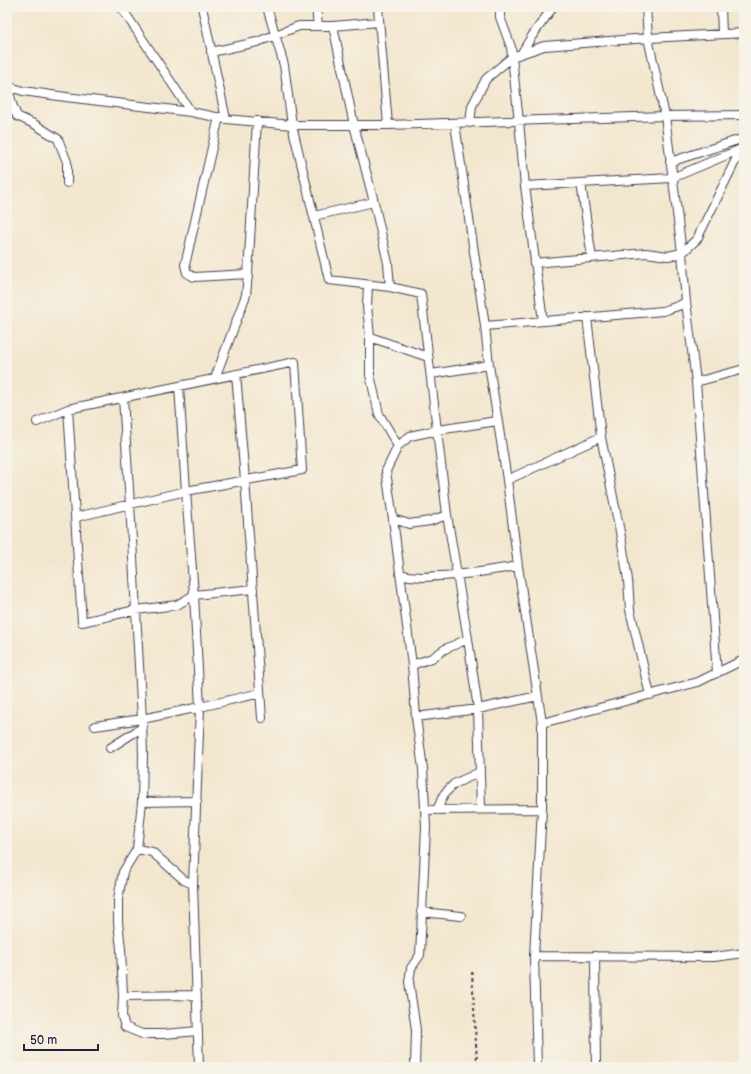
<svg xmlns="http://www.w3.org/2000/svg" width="751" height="1074" viewBox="0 0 751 1074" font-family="'Balsamiq Sans',sans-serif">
<rect width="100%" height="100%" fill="#f7f3e8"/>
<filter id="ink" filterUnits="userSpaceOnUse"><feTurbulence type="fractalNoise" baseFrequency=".025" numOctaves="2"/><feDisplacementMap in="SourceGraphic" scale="8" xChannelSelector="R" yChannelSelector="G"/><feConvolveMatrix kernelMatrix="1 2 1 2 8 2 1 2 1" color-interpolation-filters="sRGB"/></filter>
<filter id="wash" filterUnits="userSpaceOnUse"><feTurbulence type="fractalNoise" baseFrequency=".012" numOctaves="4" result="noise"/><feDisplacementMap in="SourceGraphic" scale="16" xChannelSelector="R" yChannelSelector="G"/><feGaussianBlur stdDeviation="0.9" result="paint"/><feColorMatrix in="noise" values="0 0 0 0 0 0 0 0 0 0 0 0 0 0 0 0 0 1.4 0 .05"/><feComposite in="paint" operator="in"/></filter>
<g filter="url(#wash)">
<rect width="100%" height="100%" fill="#f3e6ce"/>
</g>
<g filter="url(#ink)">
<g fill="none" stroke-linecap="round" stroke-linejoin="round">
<defs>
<path id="street" d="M 121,7 L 191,112
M 202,7 L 226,119
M 267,7 L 284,65 L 292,125 L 329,280 L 390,287 L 421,294 L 447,515 L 468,639 L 478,709 L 481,809
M 316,7 L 318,26
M 378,7 L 388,125
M 500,7 L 500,17 L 511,47 L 512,57 L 519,122 L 525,186 L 543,321
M 646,7 L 648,38 L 665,116 L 682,253 L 686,302 L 696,382 L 717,673
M 721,7 L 722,34
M 333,26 L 354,125 L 374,202 L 388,263 L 390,287
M 211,52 L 257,42 L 299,26 L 333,26 L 379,22
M 521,54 L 532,36 L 553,7
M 7,86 L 23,91 L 66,97 L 191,112 L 226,119 L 292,125 L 388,125 L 665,116 L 744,115
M 8,87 L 12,104 L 17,116 L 36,125 L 58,139 L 67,162 L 67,183
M 219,117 L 185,265 L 187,273 L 194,277 L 248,274
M 470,123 L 472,106 L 486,79 L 512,57 L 544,46 L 648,38 L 744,33
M 455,124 L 485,326 L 489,365 L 507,480 L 518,566 L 542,723 L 542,809 L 534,956 L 537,1067
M 670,162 L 744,138
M 581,183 L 592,258
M 525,186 L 672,178 L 741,149
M 314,216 L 374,202
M 534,263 L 646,253 L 668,256 L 682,253 L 697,239 L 744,143
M 368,285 L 367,306 L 370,337 L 370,375 L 379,414 L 398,446
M 587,317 L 601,437 L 621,537 L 628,580 L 630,610 L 650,695
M 485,326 L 663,311 L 678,306 L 686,302
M 370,337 L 428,357
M 236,374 L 245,480 L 262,718
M 431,374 L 489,365
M 215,378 L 246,295 L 248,274 L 257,121
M 696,382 L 744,369
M 179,386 L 186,491 L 194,595 L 200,707 L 193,884 L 199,1067
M 123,398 L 130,504 L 142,719 L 143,756 L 142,802 L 137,849 L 123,872 L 118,899 L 118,922 L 121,949 L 123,996 L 122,1016 L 125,1027 L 142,1034 L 164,1034 L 198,1031
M 68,409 L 82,622 L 136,610 L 177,605 L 194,595 L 253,589
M 37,422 L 68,409 L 295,362 L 302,470 L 186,491 L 76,517
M 507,480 L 601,437
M 393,519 L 409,524 L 430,521 L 447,515
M 400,574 C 413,578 426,577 440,576 C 466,575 492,570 518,566
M 412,665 L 432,658 L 445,649 L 468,639
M 416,717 L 478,709 L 538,696
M 542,723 L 698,682 L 739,662 L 744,661
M 95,726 L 142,719 L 200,707 L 260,693
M 110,748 L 143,727
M 142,802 L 197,801
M 425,810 L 542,809
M 437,810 L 444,794 L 454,784 L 480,772
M 137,849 L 152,852 L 184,880 L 193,884
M 421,912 L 461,916
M 534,956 L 714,957 L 744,953
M 595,956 L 596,1067
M 123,996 L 197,995
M 415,1067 L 416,1030 L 409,982 L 411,968 L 420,955 L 426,827 L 423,769 L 416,717 L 412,665 L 393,519 L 386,471 L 398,446 L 410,436 L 438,430 L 497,421"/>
</defs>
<use href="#street" stroke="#413f51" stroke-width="10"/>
<path stroke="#413f51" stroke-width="2" stroke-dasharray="3 3" stroke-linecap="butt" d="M 472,972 L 477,1062 L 476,1067"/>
<use href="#street" stroke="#fff" stroke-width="8"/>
</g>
</g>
<rect width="751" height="1074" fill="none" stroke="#f7f3e8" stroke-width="24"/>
<path d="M24 1044v6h74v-6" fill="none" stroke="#22223b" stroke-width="2"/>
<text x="30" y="1044" font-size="12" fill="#22223b" stroke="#f7f3e8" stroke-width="3" paint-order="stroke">50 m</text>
</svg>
